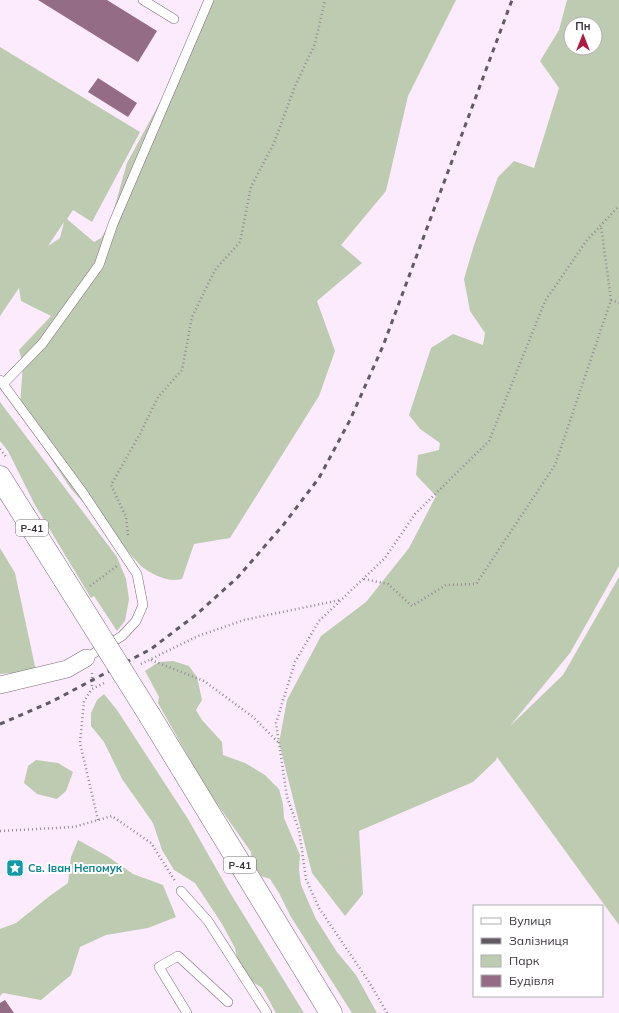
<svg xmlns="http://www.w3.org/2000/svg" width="619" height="1013" viewBox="0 0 619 1013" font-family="Mulish,sans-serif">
<rect width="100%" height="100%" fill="#fcebfc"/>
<path fill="#bdcbb0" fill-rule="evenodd" d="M 214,0 L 456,0 L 408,96 L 386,191 L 341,245 L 362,263 L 317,301 L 335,351 L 319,396 L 230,538 L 194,544 L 182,579 C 168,583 151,574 141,566 L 71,489 L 25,419 L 20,406 L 23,364 L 19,350 L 51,316 L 21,301 L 19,288 L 0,316 L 0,47 L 140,132 L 92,222 L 73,210 L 67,219 L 94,242 L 101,238 L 110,223 L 127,163 L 199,30 ZM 64,222 L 60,238 L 48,246 Z
M 567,0 L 619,0 L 619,566 L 570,653 L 510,726 L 563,675 L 619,577 L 619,925 L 497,757 L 496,760 L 473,782 L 359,831 L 363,894 L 345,916 L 312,873 L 279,743 L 287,700 L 321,636 L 366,602 L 409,548 L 436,496 L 416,475 L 418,455 L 439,450 L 440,443 L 420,429 L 409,415 L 431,348 L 453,334 L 483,345 L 485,333 L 470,311 L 464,279 L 474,245 L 498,177 L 514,161 L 534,168 L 559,88 L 540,61 L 559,30 ZM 571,24 L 595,24 L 595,48 L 571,48 Z
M 0,402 L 117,557 L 126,579 L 129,599 L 125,621 L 117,631 L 94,596 L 91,598 L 35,505 L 8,451 L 0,441 Z
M 0,548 L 15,573 L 36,671 L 0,674 Z
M 173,661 L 189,666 L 197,677 L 202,700 L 196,710 L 202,720 L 222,742 L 223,755 L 245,763 L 265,775 L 279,789 L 283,804 L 284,818 L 300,855 L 299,869 L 301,885 L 316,919 L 337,952 L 356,975 L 377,1013 L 352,1013 L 291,917 L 279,893 L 270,879 L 261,876 L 252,861 L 251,852 L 206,788 L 158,703 L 159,697 L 145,671 L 159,662 Z
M 104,694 L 117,710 L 188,819 L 229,891 L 304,1013 L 276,1013 L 262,988 L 246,978 L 238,964 L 235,948 L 222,924 L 195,883 L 174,870 L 162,850 L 153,823 L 122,779 L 104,742 L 91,726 L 91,713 L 97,700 Z
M 36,760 L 58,763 L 73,772 L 66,791 L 57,799 L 37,794 L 24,783 L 28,766 Z
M 78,840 L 107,856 L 133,874 L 163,885 L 176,917 L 148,928 L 106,935 L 80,947 L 71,975 L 41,1000 L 3,993 L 0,996 L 0,929 L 16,923 L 51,895 L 68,883 L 71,857 Z"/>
<path fill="#956c85" d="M 38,0 L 107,0 L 157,31 L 138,62 Z
M 98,78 L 137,103 L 128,117 L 88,92 Z
M 5,1000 L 14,1013 L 0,1013 L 0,1003 Z"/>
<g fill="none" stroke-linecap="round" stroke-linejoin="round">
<defs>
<path id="lane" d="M 143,0 L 174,19
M 0,380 L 83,493 L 137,574 L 143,605 L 136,621 L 122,636 L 86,658
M 3,384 L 42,344 L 99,265 L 113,224 L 209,0
M 181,891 L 208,921 L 267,1013
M 187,1013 L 159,967 L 178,956 L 228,1002"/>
<path id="street" d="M 0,685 L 67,669 L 86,658"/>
<path id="primary" d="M 0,477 L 64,579
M 150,716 L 331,1013"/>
</defs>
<use href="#lane" stroke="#7a6b7a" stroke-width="10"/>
<use href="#street" stroke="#7a6b7a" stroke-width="18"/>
<use href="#primary" stroke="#7a6b7a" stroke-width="23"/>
<path stroke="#948994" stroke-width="2.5" stroke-dasharray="1 3" stroke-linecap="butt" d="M 611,300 L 619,303
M 0,449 L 7,458
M 128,535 L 126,517 L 111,485 L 140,434 L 158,397 L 182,370 L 192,317 L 215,270 L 240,242 L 251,187 L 274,143 L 295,86 L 315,44 L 325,0
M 364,579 L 388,584 L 412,606 L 446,585 L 476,584 L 555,465 L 611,300 L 601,226
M 90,586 L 117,566
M 151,660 L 204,681 L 253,717 L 278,742
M 141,664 L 198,636 L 244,620 L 340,600
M 92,673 L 92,688
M 98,820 L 80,743 L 84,701 L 92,689 L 106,682
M 0,831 L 74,827 L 112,816 L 151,843 L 175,881
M 387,1013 L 369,982 L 319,908 L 306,879 L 299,830 L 287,797 L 276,723 L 295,662 L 319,621 L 385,558 L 415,514 L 489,441 L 545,301 L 587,240 L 619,206"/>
<use href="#lane" stroke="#fff" stroke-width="9"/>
<use href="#street" stroke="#fff" stroke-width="17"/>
<use href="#primary" stroke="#fff" stroke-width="22"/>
<path stroke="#625a62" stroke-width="3" stroke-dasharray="5 5" stroke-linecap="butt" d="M 0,724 L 51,702 L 151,649 L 197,614 L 238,577 L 284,524 L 319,478 L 350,420 L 383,346 L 512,0"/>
<defs>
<path id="primary-bridge" d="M 64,579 L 150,716"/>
</defs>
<use href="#primary-bridge" stroke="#7a6b7a" stroke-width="23" stroke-linecap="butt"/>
<use href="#primary-bridge" stroke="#fff" stroke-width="22"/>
</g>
<defs>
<symbol id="sight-square" viewBox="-11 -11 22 22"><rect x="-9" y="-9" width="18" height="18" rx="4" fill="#0f9aa8" stroke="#fff"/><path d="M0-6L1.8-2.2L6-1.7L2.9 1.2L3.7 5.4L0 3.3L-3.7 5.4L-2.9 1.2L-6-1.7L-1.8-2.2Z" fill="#fff"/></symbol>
</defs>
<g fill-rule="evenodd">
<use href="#sight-square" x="5" y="858" width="20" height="20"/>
</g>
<g text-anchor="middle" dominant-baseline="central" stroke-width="4" stroke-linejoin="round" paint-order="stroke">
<g fill="#fff" stroke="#757175" stroke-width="1">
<rect x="16" y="520" width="32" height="16" rx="3"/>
<rect x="224" y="857" width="32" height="16" rx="3"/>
</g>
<g font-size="10" font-weight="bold" fill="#3a343a">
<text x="32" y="528">Р-41</text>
<text x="240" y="865">Р-41</text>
</g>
<g font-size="11" font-weight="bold" fill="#0d838f" stroke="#fff" text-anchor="start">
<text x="28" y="868">Св. Іван Непомук</text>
</g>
</g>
<rect x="473" y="905" width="130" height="92" fill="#ffffff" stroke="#b0aeb0"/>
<rect x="481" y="918" width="20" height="6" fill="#ffffff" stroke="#b0aeb0"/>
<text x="509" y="925" font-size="12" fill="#3a343a">Вулиця</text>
<rect x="481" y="938" width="20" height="6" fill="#625a62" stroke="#b0aeb0"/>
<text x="509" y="945" font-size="12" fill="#3a343a">Залізниця</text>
<rect x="481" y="955" width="20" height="12" fill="#bdcbb0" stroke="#b0aeb0"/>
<text x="509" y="965" font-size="12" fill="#3a343a">Парк</text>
<rect x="481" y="975" width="20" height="12" fill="#956c85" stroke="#b0aeb0"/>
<text x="509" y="985" font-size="12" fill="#3a343a">Будівля</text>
<g transform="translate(583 36)"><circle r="19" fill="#ffffff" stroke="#b0aeb0"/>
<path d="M0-3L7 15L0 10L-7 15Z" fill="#af1b40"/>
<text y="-6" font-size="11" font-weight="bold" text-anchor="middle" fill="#3a343a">Пн</text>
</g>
</svg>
